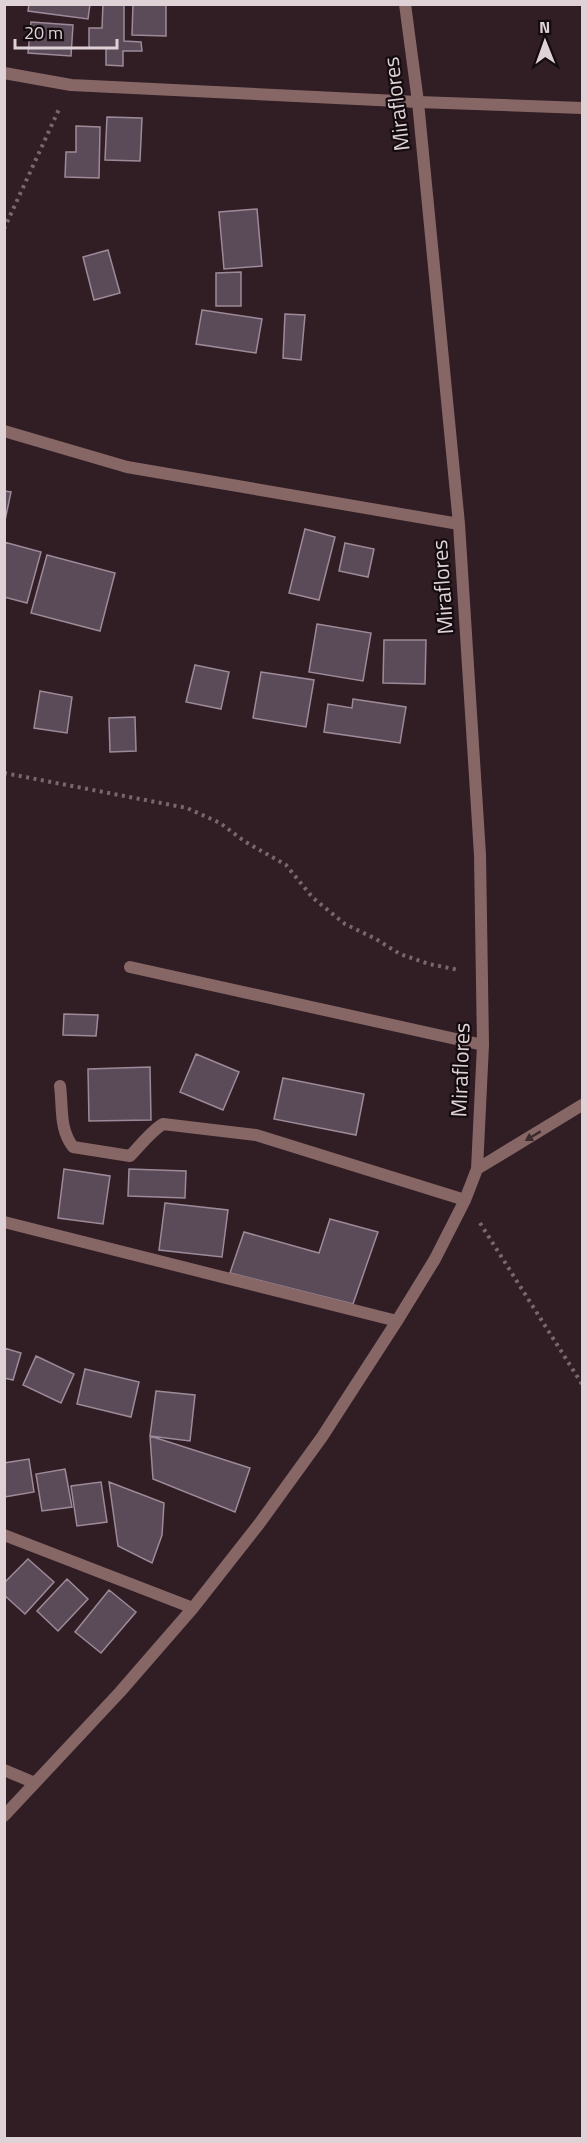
<svg xmlns="http://www.w3.org/2000/svg" width="587" height="2143" viewBox="0 0 587 2143" font-family="'Titillium Web',sans-serif">
<rect width="100%" height="100%" fill="#311e25"/>
<path fill="#5b4a58" stroke="#9d8a99" stroke-width="1.5" d="M 29,4 L 90,4 L 88,19 L 28,11 Z
M 103,4 L 124,4 L 124,41 L 141,42 L 142,51 L 123,51 L 123,66 L 106,65 L 106,48 L 89,48 L 89,28 L 102,28 Z
M 133,4 L 166,4 L 166,36 L 132,35 Z
M 31,22 L 73,25 L 71,56 L 28,53 Z
M 107,117 L 142,118 L 140,161 L 105,160 Z
M 76,126 L 100,127 L 99,178 L 65,177 L 66,152 L 76,152 Z
M 257,209 L 262,266 L 224,269 L 219,212 Z
M 108,250 L 120,293 L 94,300 L 83,257 Z
M 241,272 L 241,306 L 216,306 L 216,273 Z
M 202,310 L 262,319 L 256,353 L 196,344 Z
M 285,314 L 305,315 L 301,360 L 283,358 Z
M 4,491 L 11,492 L 4,525 Z
M 305,529 L 335,537 L 319,600 L 289,593 Z
M 4,542 L 41,552 L 27,603 L 4,597 Z
M 345,543 L 374,549 L 368,577 L 339,571 Z
M 47,555 L 115,573 L 100,631 L 31,613 Z
M 317,624 L 371,633 L 363,681 L 309,672 Z
M 384,640 L 426,640 L 425,684 L 383,683 Z
M 195,665 L 229,672 L 221,709 L 186,702 Z
M 261,672 L 314,680 L 306,727 L 253,718 Z
M 40,691 L 72,697 L 67,733 L 34,728 Z
M 353,699 L 406,707 L 400,743 L 324,732 L 328,704 L 352,708 Z
M 135,717 L 136,751 L 110,752 L 109,718 Z
M 64,1014 L 98,1015 L 96,1036 L 63,1035 Z
M 196,1054 L 239,1072 L 223,1110 L 180,1092 Z
M 150,1067 L 151,1120 L 89,1121 L 88,1069 Z
M 283,1078 L 364,1094 L 356,1135 L 274,1119 Z
M 64,1169 L 110,1176 L 103,1224 L 58,1218 Z
M 129,1169 L 186,1171 L 185,1198 L 128,1196 Z
M 165,1203 L 228,1210 L 222,1257 L 159,1250 Z
M 330,1219 L 378,1232 L 353,1304 L 230,1273 L 244,1232 L 319,1253 Z
M 4,1348 L 21,1353 L 13,1380 L 4,1378 Z
M 36,1356 L 74,1374 L 61,1403 L 23,1385 Z
M 85,1369 L 139,1382 L 131,1417 L 77,1404 Z
M 156,1391 L 195,1395 L 190,1441 L 150,1436 Z
M 150,1436 L 250,1468 L 235,1512 L 153,1479 Z
M 29,1459 L 34,1492 L 4,1497 L 4,1463 Z
M 65,1469 L 72,1507 L 42,1511 L 36,1474 Z
M 101,1482 L 107,1522 L 77,1526 L 71,1486 Z
M 109,1482 L 164,1503 L 162,1535 L 152,1563 L 118,1546 Z
M 28,1559 L 54,1582 L 25,1614 L 4,1595 L 4,1583 Z
M 67,1579 L 88,1599 L 58,1631 L 37,1611 Z
M 109,1590 L 136,1612 L 101,1653 L 75,1632 Z"/>
<g fill="none" stroke-linecap="round" stroke-linejoin="round">
<path stroke="#78676d" stroke-width="4" stroke-dasharray="3 4.5" stroke-linecap="butt" d="M 4,229 L 60,107
M 4,773 L 187,808 L 220,823 L 244,841 L 286,865 L 313,898 L 345,924 L 376,939 L 400,954 L 429,964 L 459,970
M 480,1223 L 582,1384"/>
<path stroke="#876766" stroke-width="12" d="M 130,967 L 483,1045"/>
<path stroke="#876766" stroke-width="12" d="M 405,4 L 418,102 L 459,524 L 480,855 L 483,1045 L 477,1169
M 4,73 L 71,85 L 418,102 L 582,108
M 4,431 L 127,467 L 459,524
M 60,1086 C 63,1109 59,1128 73,1147 L 130,1156 C 140,1146 151,1131 163,1124 L 256,1135 L 465,1200
M 4,1222 L 397,1321
M 4,1535 L 193,1608
M 4,1770 L 35,1783
M 4,1816 L 120,1692 L 193,1608 L 259,1524 L 322,1437 L 397,1321 L 435,1259 L 465,1200 L 477,1169 L 582,1105"/>
</g>
<defs><path id="oneway-solid" d="M-6-.8H1V-3.2L6.5 0L1 3.2V.8H-6Z" transform="scale(1.5)"/></defs>
<use fill="#3c2b2d" href="#oneway-solid" transform="translate(533 1136) rotate(149)"/>
<g text-anchor="middle" dominant-baseline="central" stroke-width="4.5" stroke-linejoin="round" paint-order="stroke">
<g font-size="22" fill="#dfd2d6" stroke="#130b0e">
<text transform="translate(396 104) rotate(-97)">Miraflores</text>
<text transform="translate(442 587) rotate(-94)">Miraflores</text>
<text transform="translate(460 1070) rotate(-88)">Miraflores</text>
</g>
</g>
<rect width="587" height="2143" fill="none" stroke="#dfd2d6" stroke-width="12"/>
<g transform="translate(545 42) rotate(359)" stroke="#130b0e" stroke-width="4.5" paint-order="stroke">
<path d="M0-4.5L10 22L0 15L-10 22Z" fill="#dfd2d6"/>
<text y="-9" font-size="16" font-weight="bold" text-anchor="middle" fill="#dfd2d6">N</text>
</g>
<path d="M15 39v9h102v-9" fill="none" stroke="#dfd2d6" stroke-width="3"/>
<text x="24" y="39" font-size="18" fill="#dfd2d6" stroke="#130b0e" stroke-width="4.5" paint-order="stroke">20 m</text>
</svg>
